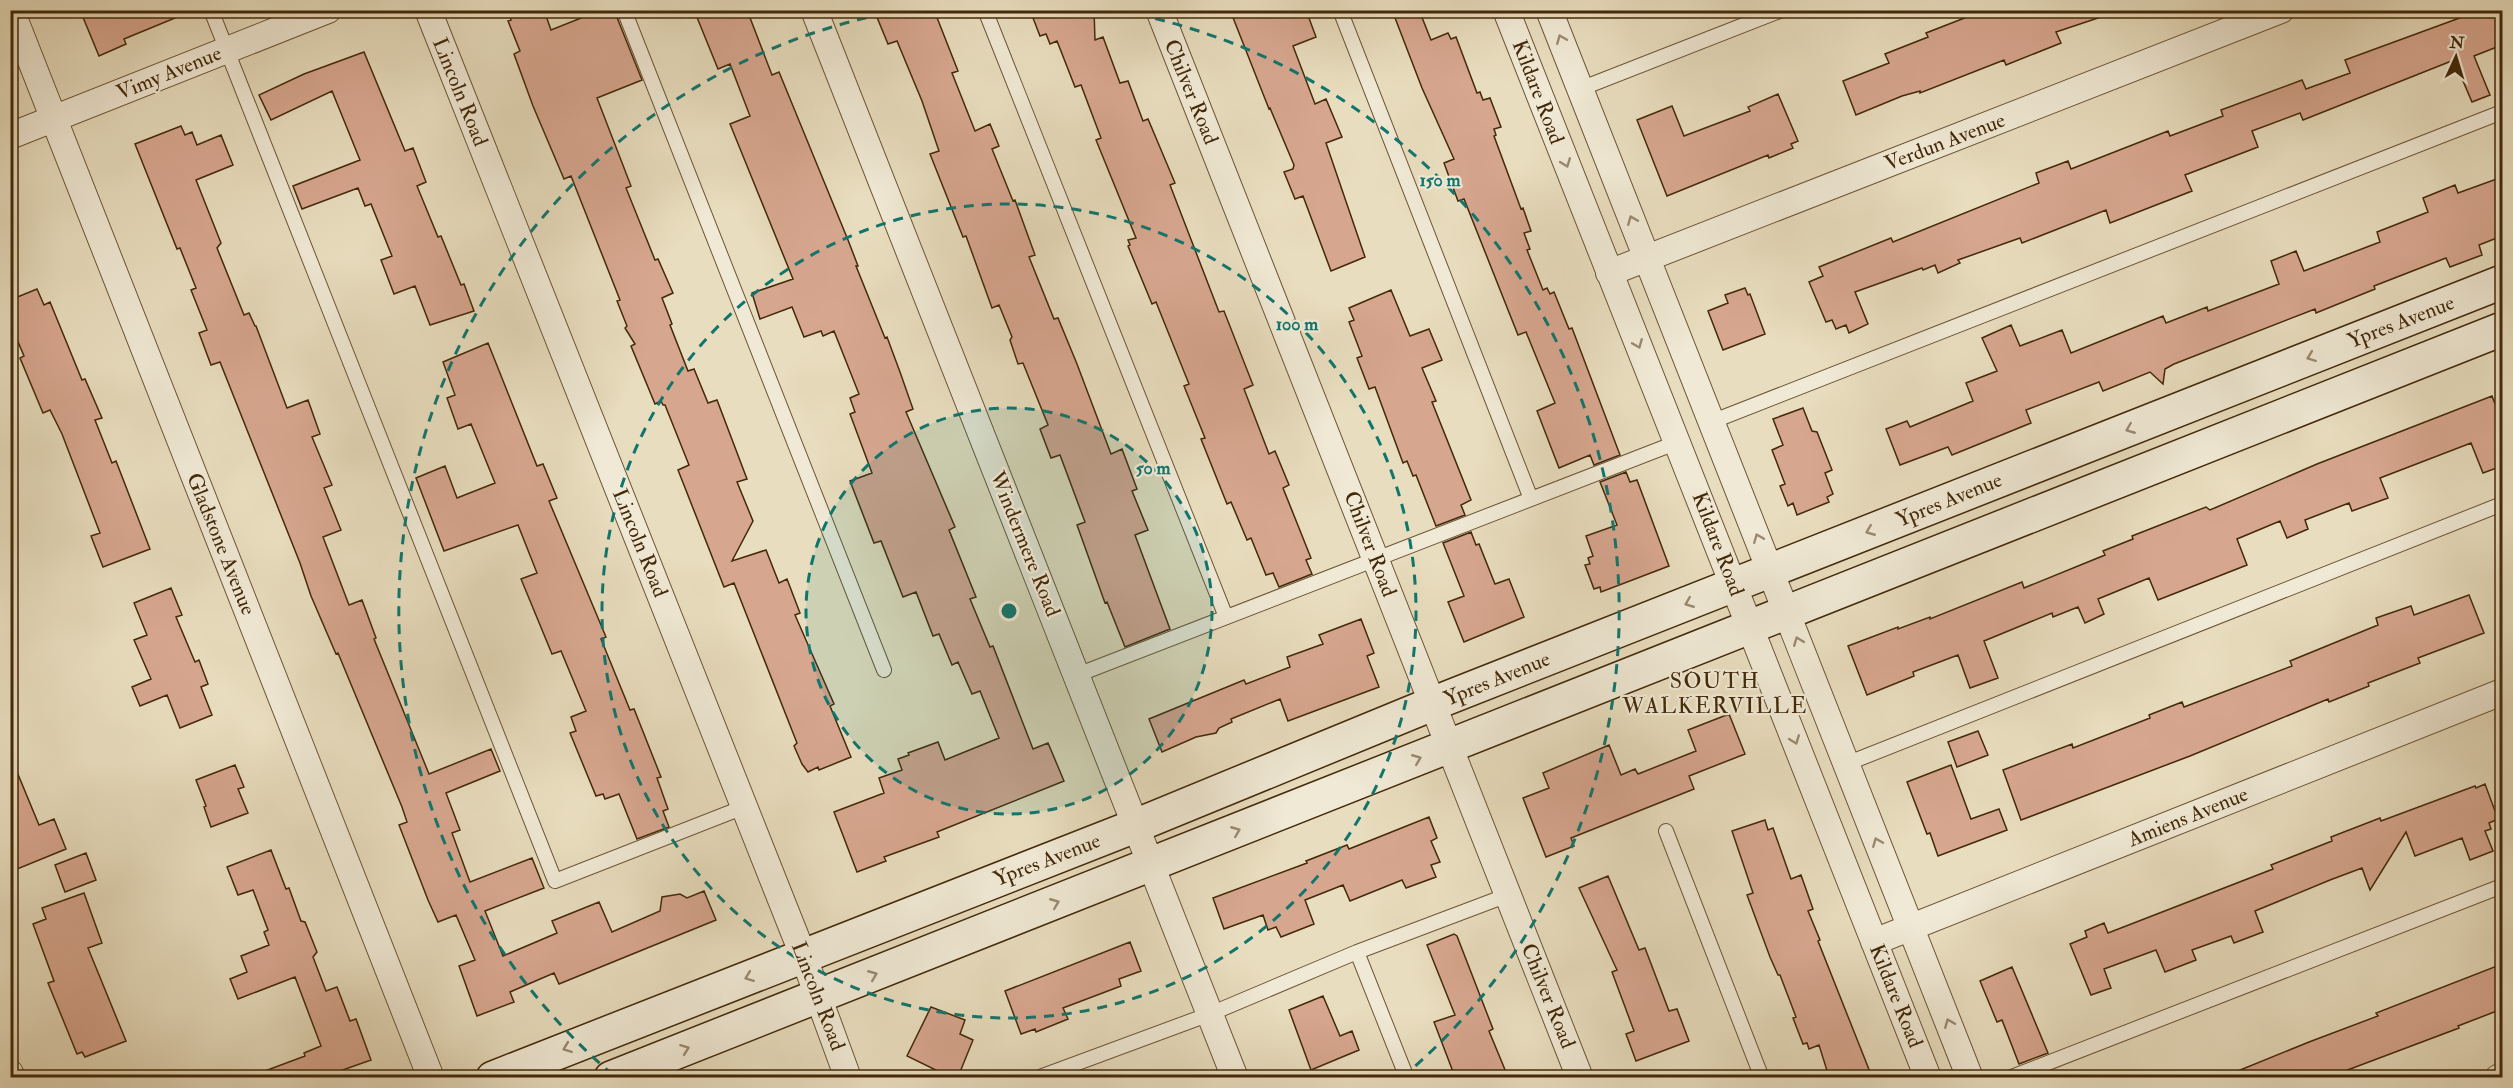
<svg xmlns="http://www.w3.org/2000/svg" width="2513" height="1088" viewBox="0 0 2513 1088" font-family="'IM FELL Double Pica',serif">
<rect width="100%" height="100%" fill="#e8ddbe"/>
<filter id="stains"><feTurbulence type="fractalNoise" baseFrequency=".00333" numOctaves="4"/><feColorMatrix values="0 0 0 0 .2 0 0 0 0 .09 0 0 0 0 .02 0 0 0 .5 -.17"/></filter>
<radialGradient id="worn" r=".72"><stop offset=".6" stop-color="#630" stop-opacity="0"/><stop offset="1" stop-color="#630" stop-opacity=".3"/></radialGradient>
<path fill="#d7a68f" stroke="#432909" stroke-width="1.5" d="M 80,10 L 192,10 L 192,11 L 124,39 L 126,44 L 99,56 Z
M 508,10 L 544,10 L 551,30 L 601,10 L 614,10 L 642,80 L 597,98 L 631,186 L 626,188 L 655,260 L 658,259 L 673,293 L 662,298 L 672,324 L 670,325 L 688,371 L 694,369 L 708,403 L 717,400 L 747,479 L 737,482 L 753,521 L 732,561 L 766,550 L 779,583 L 787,579 L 800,613 L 795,615 L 834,704 L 830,706 L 851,757 L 819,770 L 818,767 L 808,772 L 802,764 L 794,746 L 797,743 L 734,583 L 724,587 L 678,470 L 689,465 L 665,405 L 663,405 L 661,401 L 655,404 L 631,346 L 635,344 L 625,328 L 627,326 L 617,301 L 620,300 L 571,176 L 564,179 L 533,106 L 514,54 L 520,51 L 508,21 L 511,20 Z
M 694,10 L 747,10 L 772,75 L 779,72 L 848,240 L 858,266 L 856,266 L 885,338 L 887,337 L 900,372 L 913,409 L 906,412 L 955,527 L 949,530 L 976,597 L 970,599 L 990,647 L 993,646 L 1033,749 L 1048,743 L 1064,781 L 937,832 L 939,837 L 884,857 L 886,861 L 857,872 L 834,812 L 884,793 L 879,778 L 902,770 L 898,759 L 909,755 L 908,753 L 938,742 L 945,760 L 999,738 L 980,691 L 972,694 L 958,662 L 952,665 L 939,634 L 933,636 L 916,592 L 903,597 L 881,541 L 874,543 L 850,481 L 872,473 L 850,414 L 855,412 L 850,398 L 859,394 L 834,331 L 823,336 L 821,331 L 804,337 L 792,307 L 760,319 L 752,293 L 793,279 L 730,124 L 750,116 L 730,64 L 718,69 Z
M 874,10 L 934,10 L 958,71 L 952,73 L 975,131 L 990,124 L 999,146 L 992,149 L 1013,201 L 1015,200 L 1035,255 L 1029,257 L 1054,319 L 1058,318 L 1077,364 L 1111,454 L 1122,449 L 1137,489 L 1132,491 L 1148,530 L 1135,535 L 1170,629 L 1125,647 L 1107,602 L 1105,603 L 1077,525 L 1085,522 L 1060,455 L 1051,458 L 1040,429 L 1048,425 L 1023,363 L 1018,364 L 1010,340 L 1012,337 L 999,305 L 992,308 L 966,236 L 963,237 L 930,154 L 939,151 L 922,101 L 897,41 L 888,44 Z
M 1050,10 L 1094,10 L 1095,40 L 1103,37 L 1120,83 L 1128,81 L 1143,121 L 1148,119 L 1175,183 L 1170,185 L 1219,312 L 1224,311 L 1253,385 L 1244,389 L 1269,454 L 1275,451 L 1289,485 L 1283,488 L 1311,558 L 1306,560 L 1312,574 L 1279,587 L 1273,573 L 1266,575 L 1251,538 L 1247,540 L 1231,502 L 1227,504 L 1201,439 L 1205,438 L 1184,386 L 1189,384 L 1156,302 L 1152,304 L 1128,246 L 1130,245 L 1128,240 L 1136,238 L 1096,140 L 1101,138 L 1081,85 L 1075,87 L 1057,41 L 1050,44 L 1046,34 L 1040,36 L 1033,18 Z
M 1230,10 L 1306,10 L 1316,37 L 1293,46 L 1315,104 L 1326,99 L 1342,137 L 1326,143 L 1365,257 L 1331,271 L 1303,196 L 1295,199 L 1284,172 L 1293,169 L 1294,165 L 1270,108 L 1269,109 Z
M 1392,10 L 1419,10 L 1431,40 L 1448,33 L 1451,39 L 1456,37 L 1477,93 L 1480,92 L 1483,100 L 1490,98 L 1501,127 L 1494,129 L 1496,135 L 1494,136 L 1521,209 L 1523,208 L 1531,231 L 1524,233 L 1530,249 L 1527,250 L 1543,290 L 1547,288 L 1550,294 L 1554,292 L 1569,329 L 1572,328 L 1620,455 L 1594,465 L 1590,455 L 1559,468 L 1537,411 L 1555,403 L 1526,332 L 1518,335 L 1464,199 L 1458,201 L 1444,163 L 1454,159 L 1422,88 Z
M 1985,10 L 2109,10 L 2110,14 L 2056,32 L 2061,43 L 2006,65 L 2004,60 L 1920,93 L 1920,91 L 1902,96 L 1856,115 L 1843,81 L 1889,63 L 1885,54 L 1928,37 L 1926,33 Z
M 2463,10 L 2502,10 L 2502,45 L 2474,56 L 2490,95 L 2472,102 L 2454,60 L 2303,120 L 2300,113 L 2252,131 L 2258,147 L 2185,175 L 2192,191 L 2110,223 L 2106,210 L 2022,243 L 2020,238 L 1958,260 L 1960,263 L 1938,273 L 1935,265 L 1923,270 L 1922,268 L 1855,292 L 1868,324 L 1849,333 L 1846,325 L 1836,329 L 1832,320 L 1826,322 L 1809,282 L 1823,276 L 1819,267 L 1891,238 L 1893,242 L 2039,183 L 2036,173 L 2068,161 L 2071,169 L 2168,131 L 2170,136 L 2223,116 L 2221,110 L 2302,80 L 2306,89 L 2350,73 L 2345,60 L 2465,16 Z
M 364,52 L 405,151 L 413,148 L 426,182 L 417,186 L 438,237 L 441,236 L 461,285 L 464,284 L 474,311 L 430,325 L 415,286 L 394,294 L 381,260 L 392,256 L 371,204 L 365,206 L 358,188 L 302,209 L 293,186 L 360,160 L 332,91 L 271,120 L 259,95 L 304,74 Z
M 1778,94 L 1798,141 L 1791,144 L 1793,148 L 1769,158 L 1768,155 L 1667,196 L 1637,120 L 1672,106 L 1684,136 L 1750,111 L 1748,107 Z
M 181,126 L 185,135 L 192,132 L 197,145 L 221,135 L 233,165 L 196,180 L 221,243 L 217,248 L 244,315 L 249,313 L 255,326 L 256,326 L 287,408 L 308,400 L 320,434 L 312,437 L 332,485 L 324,488 L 341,530 L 323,537 L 349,605 L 362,600 L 376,638 L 374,639 L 429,774 L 491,749 L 500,771 L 446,793 L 460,830 L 452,833 L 470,882 L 532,858 L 544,888 L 485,911 L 503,956 L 557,933 L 552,921 L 599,902 L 612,932 L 660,911 L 662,897 L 680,894 L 687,898 L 704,891 L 716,920 L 559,984 L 554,973 L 510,992 L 514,1002 L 477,1016 L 459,966 L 475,960 L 456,915 L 438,922 L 428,900 L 399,825 L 407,822 L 402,807 L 338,653 L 336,654 L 311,596 L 300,563 L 220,362 L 211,365 L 199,333 L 207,330 L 191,290 L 196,288 L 180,248 L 177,249 L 135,144 Z
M 2502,177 L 2502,236 L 2479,245 L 2482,255 L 2450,267 L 2446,258 L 2374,286 L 2375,289 L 2316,313 L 2315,309 L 2174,364 L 2165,369 L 2163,384 L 2150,372 L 2103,391 L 2099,382 L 2026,410 L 2031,423 L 1952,455 L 1948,447 L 1900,465 L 1886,429 L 1907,421 L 1910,427 L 1973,401 L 1966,383 L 1997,371 L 1982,338 L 2011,325 L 2020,346 L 2062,330 L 2071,353 L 2163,316 L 2166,323 L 2207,307 L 2208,311 L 2279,284 L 2271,261 L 2296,251 L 2304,271 L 2380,242 L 2377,232 L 2428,212 L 2423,198 L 2455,185 L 2458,193 Z
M 1745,288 L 1748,295 L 1750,294 L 1765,334 L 1723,350 L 1708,311 L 1728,303 L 1725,295 Z
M 37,289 L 44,305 L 50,302 L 82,380 L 85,379 L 102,418 L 95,420 L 112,463 L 116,461 L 150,549 L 103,567 L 91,536 L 100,533 L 62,434 L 50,410 L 43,413 L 20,358 L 24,356 L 10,323 L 10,300 Z
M 1391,290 L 1410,336 L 1429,329 L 1442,360 L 1422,368 L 1436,401 L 1432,402 L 1471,500 L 1461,505 L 1465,515 L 1436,526 L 1416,475 L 1413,476 L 1407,461 L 1403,463 L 1375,387 L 1369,389 L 1357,358 L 1362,356 L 1349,322 L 1354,320 L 1349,308 Z
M 488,343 L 537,466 L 543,464 L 557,498 L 549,501 L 606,637 L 601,639 L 630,710 L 634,709 L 661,777 L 657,778 L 668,809 L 663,811 L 669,827 L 637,839 L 619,794 L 605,799 L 603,794 L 596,796 L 570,733 L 576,731 L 571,717 L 586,711 L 561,651 L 552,654 L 521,579 L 537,573 L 518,525 L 444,551 L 416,478 L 445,466 L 457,498 L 495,483 L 471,424 L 458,429 L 447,398 L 455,395 L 443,362 Z
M 2492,396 L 2502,422 L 2502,466 L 2483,473 L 2471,443 L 2380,478 L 2388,498 L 2352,511 L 2349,503 L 2305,520 L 2308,529 L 2287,538 L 2280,521 L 2237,539 L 2247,565 L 2158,600 L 2149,578 L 2098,599 L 2104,614 L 2085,623 L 2078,607 L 2053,617 L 2052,613 L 1984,641 L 1998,678 L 1970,688 L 1958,655 L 1913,672 L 1914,676 L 1867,695 L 1848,646 L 1898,627 L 1898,629 L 1930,617 L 1930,619 L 2022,582 L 2024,588 L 2105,555 L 2103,551 L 2133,539 L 2132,536 L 2206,507 L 2210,510 L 2317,464 Z
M 1803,408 L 1812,431 L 1817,432 L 1832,470 L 1825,473 L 1833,494 L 1827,497 L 1829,502 L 1797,515 L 1793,503 L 1788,506 L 1780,486 L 1785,484 L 1772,450 L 1783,445 L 1773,419 Z
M 1626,472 L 1630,482 L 1637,480 L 1669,566 L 1601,592 L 1600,587 L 1594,589 L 1585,565 L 1590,564 L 1588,558 L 1593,556 L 1586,536 L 1617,525 L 1600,482 Z
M 1471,532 L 1476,545 L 1479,544 L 1495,584 L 1509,579 L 1524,617 L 1464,642 L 1448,602 L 1464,596 L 1443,543 Z
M 171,588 L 182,615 L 176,617 L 195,662 L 199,660 L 208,684 L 201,687 L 212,715 L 180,728 L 167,695 L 140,706 L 132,687 L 151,679 L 134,640 L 147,635 L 134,603 Z
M 2469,595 L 2484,633 L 2418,658 L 2420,663 L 2368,683 L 2369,686 L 2329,702 L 2328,699 L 2190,756 L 2021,820 L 2003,770 L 2072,744 L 2073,748 L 2150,718 L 2149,715 L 2182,702 L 2184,707 L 2292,666 L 2290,661 L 2378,625 L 2376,618 L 2411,606 L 2414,615 Z
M 1361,619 L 1374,653 L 1367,656 L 1379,687 L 1288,721 L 1280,699 L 1231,719 L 1232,722 L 1219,728 L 1216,733 L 1196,737 L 1162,752 L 1149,719 L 1244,680 L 1246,684 L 1290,667 L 1287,657 L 1323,644 L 1319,635 Z
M 1729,714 L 1745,754 L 1689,776 L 1694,789 L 1571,838 L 1574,846 L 1546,857 L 1523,798 L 1549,788 L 1543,773 L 1609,745 L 1621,775 L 1635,769 L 1638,774 L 1696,751 L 1688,730 Z
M 1978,731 L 1988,755 L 1957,767 L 1948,742 Z
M 10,755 L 39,825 L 54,819 L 66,849 L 10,872 Z
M 235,765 L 244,787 L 238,789 L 248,813 L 211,827 L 204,807 L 206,806 L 196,780 Z
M 1951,765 L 1971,819 L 1999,809 L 2007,830 L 1938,856 L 1930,833 L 1927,834 L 1907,782 Z
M 2485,784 L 2498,819 L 2489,823 L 2491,829 L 2485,831 L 2493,851 L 2470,860 L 2462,838 L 2415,856 L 2406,832 L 2370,890 L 2362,868 L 2330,880 L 2255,911 L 2263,932 L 2234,943 L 2231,936 L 2192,950 L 2196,960 L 2165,972 L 2156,950 L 2104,969 L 2111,988 L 2091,995 L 2070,944 L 2087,937 L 2085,931 L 2104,923 L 2108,933 L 2273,869 L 2271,865 L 2332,841 L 2331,837 L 2380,818 L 2381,821 L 2475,786 L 2476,788 Z
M 1429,817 L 1437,838 L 1431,841 L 1440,862 L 1431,865 L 1436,877 L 1406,888 L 1402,880 L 1350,901 L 1343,885 L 1305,900 L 1314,924 L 1281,937 L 1276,927 L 1268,930 L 1263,915 L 1224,929 L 1213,898 L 1307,863 L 1306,861 L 1347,845 L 1349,849 Z
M 1765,820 L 1768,830 L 1773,828 L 1791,879 L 1801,875 L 1813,909 L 1808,911 L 1820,940 L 1818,941 L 1872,1077 L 1829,1077 L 1819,1045 L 1809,1049 L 1807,1043 L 1803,1044 L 1793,1018 L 1796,1017 L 1780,975 L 1778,975 L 1770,957 L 1747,895 L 1753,893 L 1732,831 Z
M 271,850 L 286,889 L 289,888 L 301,921 L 305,922 L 317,952 L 313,957 L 326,991 L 337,987 L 350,1021 L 356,1019 L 371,1060 L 323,1077 L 255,1077 L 254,1075 L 305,1056 L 304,1053 L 321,1046 L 295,977 L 238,999 L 230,979 L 247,972 L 241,956 L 269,945 L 264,932 L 268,930 L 253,890 L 238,895 L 227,867 Z
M 86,853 L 96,880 L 65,892 L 55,865 Z
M 1608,876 L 1639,950 L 1645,948 L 1669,1011 L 1677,1009 L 1689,1041 L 1636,1061 L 1626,1034 L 1634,1031 L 1612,972 L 1617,970 L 1579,888 Z
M 84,893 L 102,943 L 88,948 L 126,1041 L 85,1057 L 82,1052 L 77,1054 L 48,983 L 54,981 L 33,924 L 46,919 L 42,908 Z
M 1454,934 L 1457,936 L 1493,1029 L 1489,1031 L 1508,1077 L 1455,1077 L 1434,1022 L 1455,1015 L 1427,945 Z
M 1130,942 L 1141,971 L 1119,979 L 1121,986 L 1063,1008 L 1068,1019 L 1036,1032 L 1035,1029 L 1021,1034 L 1005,991 Z
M 2502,964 L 2502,1009 L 2458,1026 L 2459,1028 L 2329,1077 L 2223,1077 L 2309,1042 L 2378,1016 L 2376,1013 Z
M 2012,967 L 2048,1053 L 2019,1064 L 2002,1020 L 1997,1022 L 1980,981 Z
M 1323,996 L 1340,1036 L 1352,1031 L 1359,1050 L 1311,1070 L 1289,1010 Z
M 931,1007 L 965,1020 L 960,1034 L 973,1040 L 958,1077 L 950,1077 L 907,1056 Z"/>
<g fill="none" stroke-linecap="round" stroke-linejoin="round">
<defs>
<path id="service" d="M 211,10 L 555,881 L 744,807
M 624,10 L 884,670
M 985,10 L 1226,617
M 1340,10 L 1531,499
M 1580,89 L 1782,10
M 1711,422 L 2502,112
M 1077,675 L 1678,442
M 1846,764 L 2502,504
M 1666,831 L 1762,1078
M 1357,952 L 1407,1078
M 1037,1078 L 1210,1014 L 1357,952 L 1508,895
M 2009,1078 L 2502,886"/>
<path id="minor" d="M 11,10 L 431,1078
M 428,10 L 803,955 L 848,1078
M 814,10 L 1235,1078
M 1159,10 L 1580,1078
M 1506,10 L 1928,1078
M 1549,10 L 1970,1078
M 10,136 L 328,10
M 1609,273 L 2281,10
M 1874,942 L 2502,692
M 10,1073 L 12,1078
M 2498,1078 L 2502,1076"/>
<path id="secondary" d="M 493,1078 L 1135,826 L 1432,704 L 2502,282
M 611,1078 L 2502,329"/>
</defs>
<use href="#service" stroke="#6c5636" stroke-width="16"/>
<use href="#minor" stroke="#6c5636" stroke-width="28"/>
<use href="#secondary" stroke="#432909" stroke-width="36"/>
<use href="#service" stroke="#f0e9d5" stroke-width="14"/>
<use href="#minor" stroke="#f0e9d5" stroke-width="26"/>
<use href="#secondary" stroke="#f0e9d5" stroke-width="33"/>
</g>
<defs><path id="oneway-chevron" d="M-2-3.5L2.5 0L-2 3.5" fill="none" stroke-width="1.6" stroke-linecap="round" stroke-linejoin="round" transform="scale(1.5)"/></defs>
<g stroke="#9a896f">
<use href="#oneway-chevron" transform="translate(1561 39) rotate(-112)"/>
<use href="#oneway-chevron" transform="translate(1566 163) rotate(69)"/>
<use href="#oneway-chevron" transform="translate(1632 220) rotate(-112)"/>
<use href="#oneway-chevron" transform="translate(1638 344) rotate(68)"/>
<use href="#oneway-chevron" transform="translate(2311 357) rotate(159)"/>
<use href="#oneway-chevron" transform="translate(2130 429) rotate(158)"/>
<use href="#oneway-chevron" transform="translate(1870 531) rotate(158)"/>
<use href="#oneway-chevron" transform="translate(1758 538) rotate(-112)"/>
<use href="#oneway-chevron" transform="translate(1689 603) rotate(158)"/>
<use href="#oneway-chevron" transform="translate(1798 641) rotate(-111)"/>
<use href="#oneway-chevron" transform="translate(1795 740) rotate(69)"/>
<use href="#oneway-chevron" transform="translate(1417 759) rotate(-22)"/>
<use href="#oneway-chevron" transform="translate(1236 831) rotate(-22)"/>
<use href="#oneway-chevron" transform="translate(1877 842) rotate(-112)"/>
<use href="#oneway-chevron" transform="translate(1055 903) rotate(-22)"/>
<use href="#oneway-chevron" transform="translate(873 975) rotate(-22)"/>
<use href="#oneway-chevron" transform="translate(749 977) rotate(159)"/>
<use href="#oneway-chevron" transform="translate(1949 1023) rotate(-112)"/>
<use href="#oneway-chevron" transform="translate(567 1048) rotate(159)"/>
<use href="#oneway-chevron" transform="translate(685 1049) rotate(-21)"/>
</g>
<circle cx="1009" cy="611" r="203" fill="#0f766e" fill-opacity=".12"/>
<g fill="none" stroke="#0f766e" stroke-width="3" stroke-dasharray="10 8">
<circle cx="1009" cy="611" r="203"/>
<circle cx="1009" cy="611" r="407"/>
<path d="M613 1075A610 610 0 0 1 898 11M1120 11A610 610 0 0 1 1405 1075"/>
</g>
<g text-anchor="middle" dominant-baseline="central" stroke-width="4.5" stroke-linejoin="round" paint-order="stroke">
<g font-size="21" fill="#432909" stroke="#f0e9d5">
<text transform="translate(169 73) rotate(-22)">Vimy Avenue</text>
<text transform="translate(460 92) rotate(68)">Lincoln Road</text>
<text transform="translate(1191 92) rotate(68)">Chilver Road</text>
<text transform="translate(1538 92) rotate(69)">Kildare Road</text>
<text transform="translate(1945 142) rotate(-21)">Verdun Avenue</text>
<text transform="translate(2401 322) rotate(-21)">Ypres Avenue</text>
<text transform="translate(1949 500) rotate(-22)">Ypres Avenue</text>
<text transform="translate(640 543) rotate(68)">Lincoln Road</text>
<text transform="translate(221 544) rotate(68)">Gladstone Avenue</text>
<text transform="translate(1025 544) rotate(68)">Windermere Road</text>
<text transform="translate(1370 544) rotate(69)">Chilver Road</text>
<text transform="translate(1718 544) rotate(69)">Kildare Road</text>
<text transform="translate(1497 679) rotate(-22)">Ypres Avenue</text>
<text transform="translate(2188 817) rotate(-22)">Amiens Avenue</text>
<text transform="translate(1047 860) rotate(-21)">Ypres Avenue</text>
<text transform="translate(818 996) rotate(69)">Lincoln Road</text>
<text transform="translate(1548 996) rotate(68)">Chilver Road</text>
<text transform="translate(1896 996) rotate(68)">Kildare Road</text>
</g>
<g font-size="22" letter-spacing="1.5" fill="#432909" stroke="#f0e9d5">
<text x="1715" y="681">SOUTH<tspan x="1715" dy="25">WALKERVILLE</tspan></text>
</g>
</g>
<circle cx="1009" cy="611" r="9" fill="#0f766e" stroke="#f0e9d5" stroke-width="3"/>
<g font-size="18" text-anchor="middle" font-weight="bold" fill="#0f766e" stroke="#f0e9d5" stroke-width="4.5" stroke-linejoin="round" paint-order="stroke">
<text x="1440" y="186">150 m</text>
<text x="1297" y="330">100 m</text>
<text x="1153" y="474">50 m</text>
</g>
<rect width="2513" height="1088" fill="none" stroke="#e8ddbe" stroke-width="36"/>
<rect x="12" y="12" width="2489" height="1064" fill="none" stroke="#432909" stroke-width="3"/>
<rect x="18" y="18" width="2477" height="1052" fill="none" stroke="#432909" stroke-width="1.5"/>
<g transform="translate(2456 57) rotate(4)" stroke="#f0e9d5" stroke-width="4.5" paint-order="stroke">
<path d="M0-4.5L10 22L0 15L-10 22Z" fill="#432909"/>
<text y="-9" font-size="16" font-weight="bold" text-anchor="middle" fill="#432909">N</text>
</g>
<rect width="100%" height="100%" filter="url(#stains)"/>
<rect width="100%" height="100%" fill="url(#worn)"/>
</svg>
